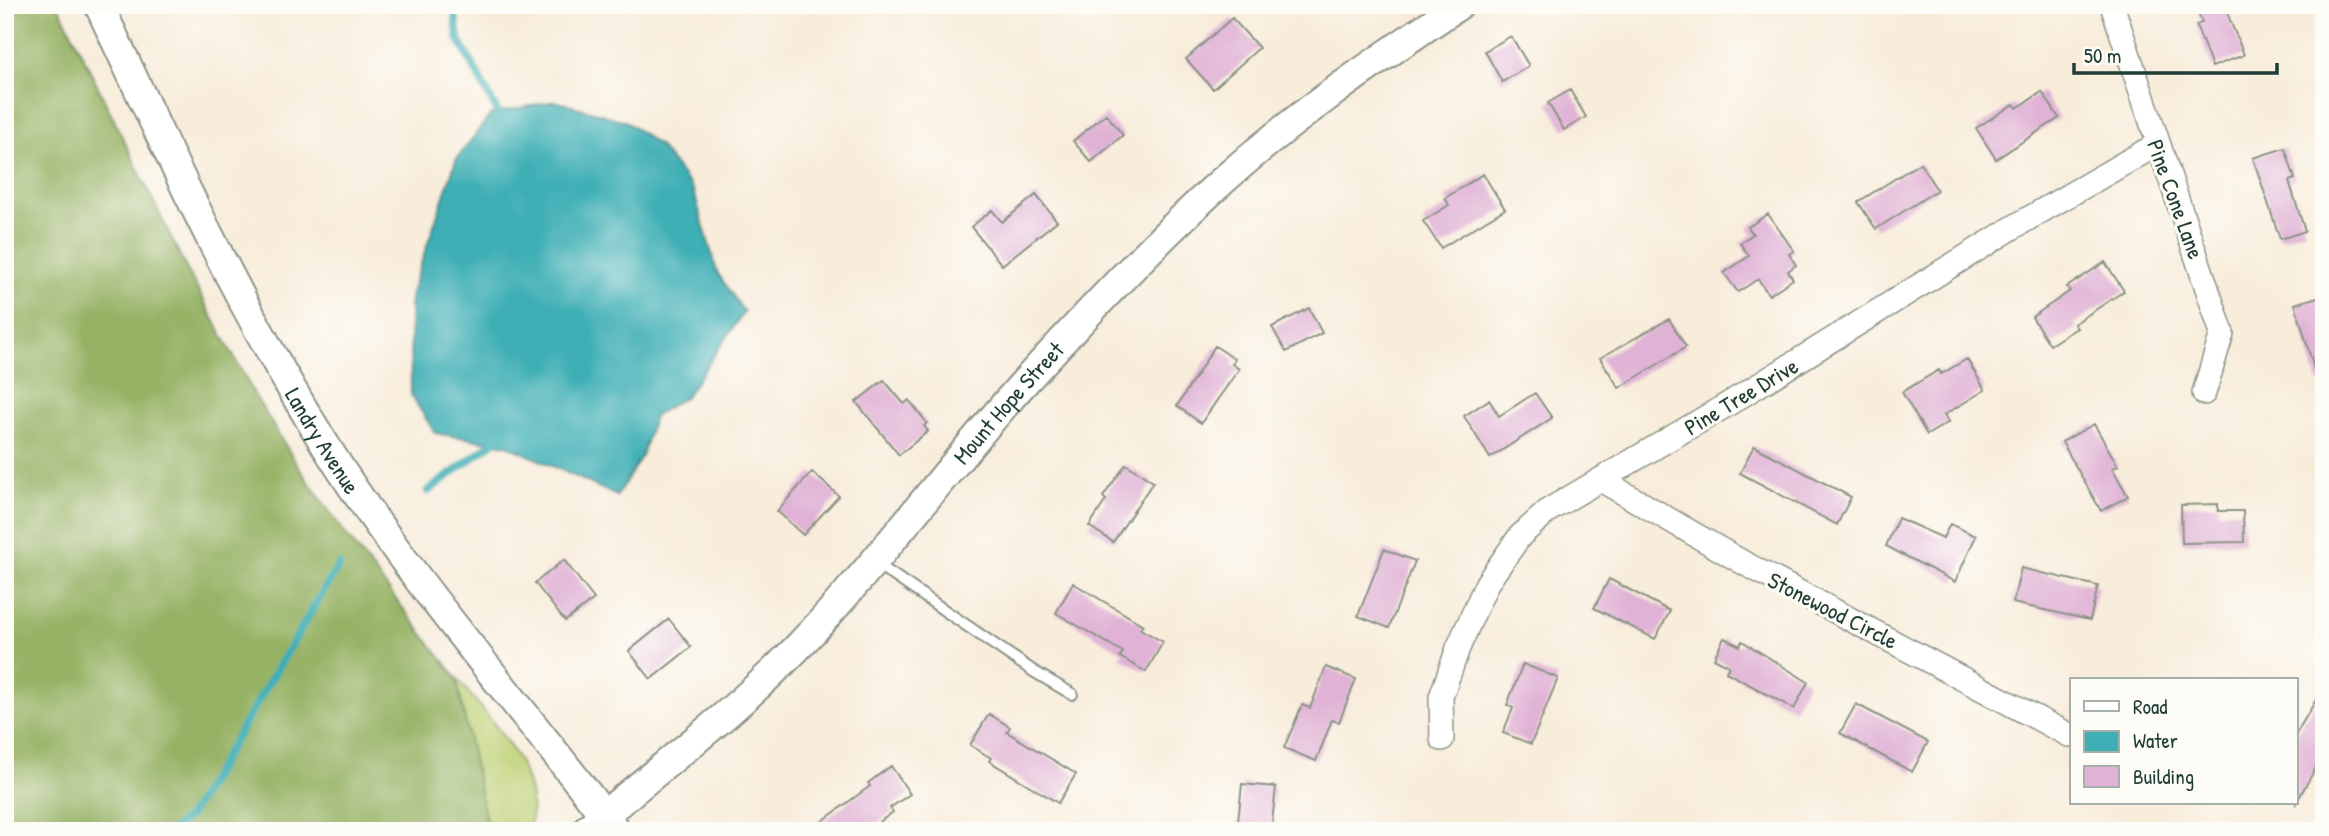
<svg xmlns="http://www.w3.org/2000/svg" width="2329" height="836" viewBox="0 0 2329 836" font-family="'Patrick Hand',sans-serif">
<rect width="100%" height="100%" fill="#fdfcf7"/>
<filter id="ink" filterUnits="userSpaceOnUse"><feTurbulence type="fractalNoise" baseFrequency=".0143" numOctaves="2"/><feDisplacementMap in="SourceGraphic" scale="14" xChannelSelector="R" yChannelSelector="G"/><feConvolveMatrix kernelMatrix="1 2 1 2 8 2 1 2 1" color-interpolation-filters="sRGB"/></filter>
<filter id="wash" filterUnits="userSpaceOnUse"><feTurbulence type="fractalNoise" baseFrequency=".00686" numOctaves="4" result="noise"/><feDisplacementMap in="SourceGraphic" scale="28" xChannelSelector="R" yChannelSelector="G"/><feGaussianBlur stdDeviation="1.57" result="paint"/><feColorMatrix in="noise" values="0 0 0 0 0 0 0 0 0 0 0 0 0 0 0 0 0 1.4 0 .05"/><feComposite in="paint" operator="in"/></filter>
<g filter="url(#wash)">
<rect width="100%" height="100%" fill="#f8ecda"/>
<path fill="#bdd073" stroke="#6e8654" stroke-width="2" d="M 456,677 C 490,721 545,771 529,831 L 488,831 Z"/>
<path fill="#96b265" stroke="#5a784c" stroke-width="2" d="M 5,5 L 58,5 L 186,268 L 255,396 L 301,471 L 344,532 L 456,677 L 488,831 L 5,831 Z"/>
<path fill="#3eafb5" stroke="#2e7674" stroke-width="2" d="M 555,101 L 625,121 L 659,146 L 693,189 L 717,272 L 744,312 L 686,396 L 654,416 L 642,455 L 617,496 L 507,445 L 435,433 L 411,395 L 410,296 L 456,160 L 491,114 Z"/>
<g fill="none" stroke-linecap="round" stroke-linejoin="round">
<path stroke="#3eafb5" stroke-width="8" d="M 454,5 L 458,38 L 502,120
M 428,491 L 499,438
M 171,831 L 190,815 L 339,565"/>
</g>
<g id="blocks">
<path fill="#e0b2d5" d="M 2195,5 L 2224,5 L 2244,55 L 2212,67 L 2196,25 L 2202,23 Z
M 1232,18 L 1259,48 L 1213,89 L 1186,59 Z
M 1511,36 L 1529,66 L 1502,82 L 1485,51 Z
M 1570,90 L 1586,117 L 1564,130 L 1548,103 Z
M 2042,92 L 2059,118 L 1996,159 L 1976,128 L 2014,104 L 2017,108 Z
M 1106,114 L 1123,135 L 1091,162 L 1073,141 Z
M 2285,148 L 2295,179 L 2289,181 L 2305,231 L 2280,239 L 2253,158 Z
M 1920,163 L 1937,190 L 1876,229 L 1858,202 Z
M 1483,174 L 1505,209 L 1441,248 L 1423,221 L 1449,205 L 1445,198 Z
M 1036,195 L 1057,221 L 1002,265 L 971,227 L 992,210 L 1002,222 Z
M 1768,214 L 1794,251 L 1789,254 L 1796,265 L 1788,271 L 1793,279 L 1769,295 L 1758,279 L 1738,292 L 1724,273 L 1749,256 L 1740,243 L 1753,234 L 1748,227 Z
M 2105,262 L 2124,291 L 2074,324 L 2077,328 L 2050,345 L 2032,317 L 2070,291 L 2067,287 Z
M 2324,295 L 2324,381 L 2318,382 L 2295,304 Z
M 1309,308 L 1322,333 L 1286,352 L 1272,327 Z
M 1669,319 L 1686,347 L 1619,388 L 1600,358 Z
M 1215,346 L 1235,359 L 1232,364 L 1239,369 L 1201,423 L 1177,406 Z
M 1967,359 L 1985,390 L 1944,415 L 1949,422 L 1927,435 L 1902,392 L 1939,370 L 1941,374 Z
M 884,380 L 904,404 L 909,400 L 927,423 L 924,426 L 928,431 L 899,455 L 856,402 Z
M 1535,393 L 1552,418 L 1490,458 L 1464,416 L 1489,400 L 1499,416 Z
M 2094,424 L 2118,466 L 2112,468 L 2128,496 L 2101,511 L 2062,442 Z
M 1754,446 L 1851,497 L 1837,525 L 1740,473 Z
M 1126,464 L 1153,482 L 1113,542 L 1089,526 L 1106,500 L 1103,497 Z
M 812,472 L 839,496 L 803,535 L 777,511 Z
M 2218,504 L 2218,511 L 2243,511 L 2244,542 L 2182,543 L 2181,505 Z
M 1898,518 L 1943,538 L 1950,524 L 1976,536 L 1955,582 L 1886,546 Z
M 1384,549 L 1415,561 L 1389,628 L 1358,616 Z
M 564,560 L 594,599 L 565,621 L 535,583 Z
M 2021,568 L 2098,586 L 2090,620 L 2013,603 Z
M 1609,579 L 1670,611 L 1655,639 L 1594,608 Z
M 1073,583 L 1143,625 L 1140,629 L 1163,642 L 1146,672 L 1120,657 L 1123,652 L 1056,613 Z
M 669,619 L 691,647 L 651,679 L 629,651 Z
M 1724,638 L 1740,646 L 1742,641 L 1808,682 L 1794,709 L 1726,672 L 1729,666 L 1714,658 Z
M 1523,664 L 1558,678 L 1531,744 L 1503,733 L 1513,708 L 1507,705 Z
M 1326,667 L 1356,679 L 1339,722 L 1332,720 L 1316,761 L 1284,748 L 1302,705 L 1310,708 Z
M 2324,686 L 2324,753 L 2296,803 L 2296,734 Z
M 1856,704 L 1928,742 L 1912,772 L 1840,733 Z
M 989,714 L 1010,727 L 1007,732 L 1076,774 L 1058,803 L 989,761 L 991,758 L 970,745 Z
M 891,766 L 910,794 L 890,808 L 893,812 L 867,831 L 809,831 L 870,786 L 868,783 Z
M 1242,784 L 1276,787 L 1271,831 L 1237,831 Z"/>
</g>
</g>
<g filter="url(#ink)">
<use href="#blocks" fill-opacity="0" stroke="#8c9487" stroke-width="2"/>
<g fill="none" stroke-linecap="round" stroke-linejoin="round">
<defs>
<path id="service" d="M 874,562 L 1033,671 L 1072,694"/>
<path id="minor" d="M 2112,5 L 2222,333 L 2204,393
M 1601,480 L 1742,562 L 2069,735
M 1442,739 L 1441,697 L 1458,648 L 1487,583 L 1520,536 L 1549,510 L 1725,406 L 2012,228 L 2156,145"/>
<g id="tertiary">
<path id="s1" d="M 99,5 C 170,157 240,309 329,451 C 414,586 520,704 616,831"/>
<path id="s2" d="M 585,831 C 655,771 731,716 796,649 C 876,566 944,472 1021,386 C 1081,320 1142,255 1207,195 C 1284,123 1373,63 1459,5"/>
</g>
</defs>
<use href="#service" stroke="#8c9487" stroke-width="14"/>
<use href="#minor" stroke="#8c9487" stroke-width="26"/>
<use href="#tertiary" stroke="#8c9487" stroke-width="32"/>
<use href="#service" stroke="#fff" stroke-width="10"/>
<use href="#minor" stroke="#fff" stroke-width="23"/>
<use href="#tertiary" stroke="#fff" stroke-width="28"/>
</g>
</g>
<g text-anchor="middle" dominant-baseline="central" stroke-width="6" stroke-linejoin="round" paint-order="stroke">
<g font-size="23" fill="#1f3d34" stroke="#fdfcf7">
<text transform="translate(2176 199) rotate(70)">Pine Cone Lane</text>
<text transform="translate(1741 396) rotate(-31)">Pine Tree Drive</text>
<text stroke="none"><textPath href="#s2" startOffset="604">Mount Hope Street</textPath></text>
<text stroke="none"><textPath href="#s1" startOffset="490">Landry Avenue</textPath></text>
<text transform="translate(1833 610) rotate(27)">Stonewood Circle</text>
</g>
</g>
<rect width="2329" height="836" fill="none" stroke="#fdfcf7" stroke-width="28"/>
<rect x="2070" y="678" width="228" height="126" fill="#fdfcf7" stroke="#a4b0a9" stroke-width="2"/>
<rect x="2084" y="701" width="35" height="10" fill="#ffffff" stroke="#a4b0a9" stroke-width="2"/>
<text x="2133" y="714" font-size="21" fill="#1f3d34">Road</text>
<rect x="2084" y="731" width="35" height="21" fill="#3eafb5" stroke="#a4b0a9" stroke-width="2"/>
<text x="2133" y="748" font-size="21" fill="#1f3d34">Water</text>
<rect x="2084" y="766" width="35" height="21" fill="#e0b2d5" stroke="#a4b0a9" stroke-width="2"/>
<text x="2133" y="784" font-size="21" fill="#1f3d34">Building</text>
<path d="M2074 63v10h203v-10" fill="none" stroke="#1f3d34" stroke-width="3.5"/>
<text x="2084" y="63" font-size="21" fill="#1f3d34" stroke="#fdfcf7" stroke-width="5" paint-order="stroke">50 m</text>
</svg>
